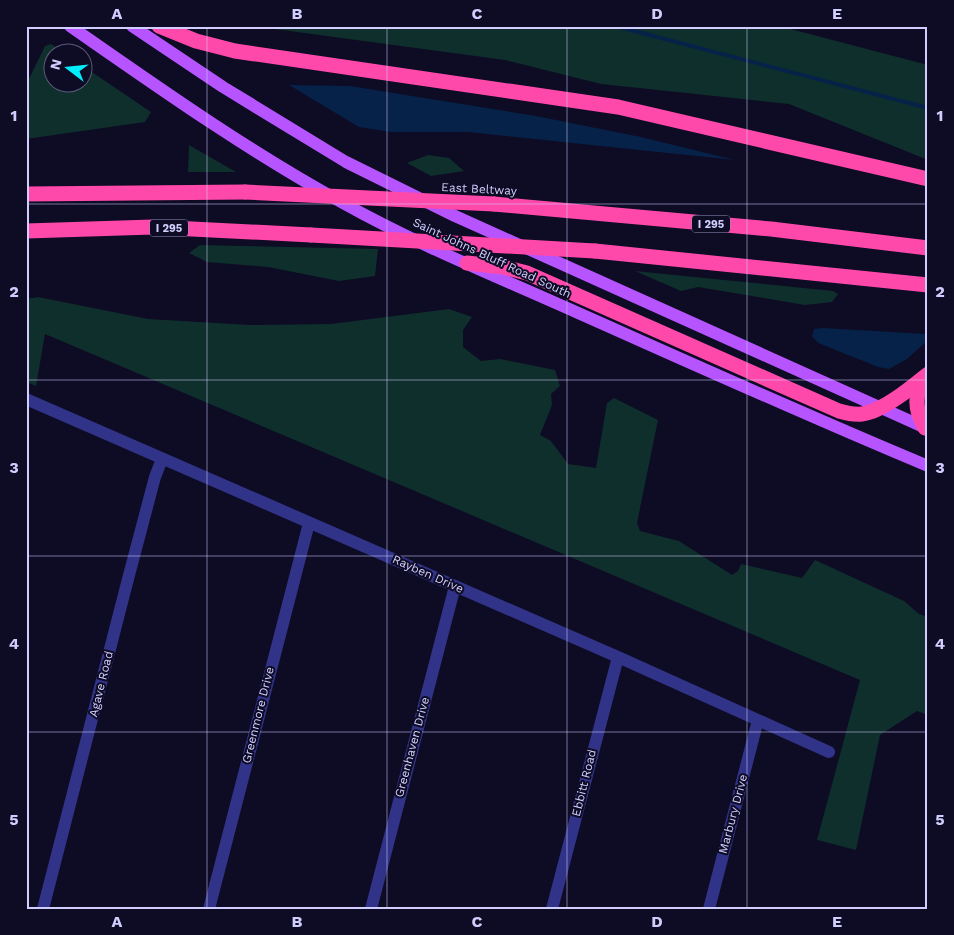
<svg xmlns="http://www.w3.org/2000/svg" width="954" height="935" viewBox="0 0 954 935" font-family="'Work Sans',sans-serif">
<rect width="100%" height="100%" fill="#0e0b24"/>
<path fill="#0e2f2c" d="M 252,26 L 779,26 L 928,65 L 928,160 L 789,104 L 601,84 L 505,60 Z
M 51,44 L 63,52 L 52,52 L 52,82 L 82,82 L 83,66 L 151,112 L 145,122 L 26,139 L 26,85 L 45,46 Z
M 189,145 L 236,172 L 188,172 Z
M 428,155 L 449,158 L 464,171 L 431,176 L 407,163 Z
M 200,245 L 378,249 L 375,276 L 339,281 L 268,267 L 207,262 L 189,253 Z
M 635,271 L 833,291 L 838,294 L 832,302 L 805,305 L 698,287 L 681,291 Z
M 38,297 L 148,319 L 250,325 L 331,324 L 449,309 L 472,317 L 463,330 L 463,347 L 481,361 L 500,359 L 555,370 L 560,386 L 551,394 L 552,405 L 540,435 L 551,441 L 568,464 L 596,468 L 607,403 L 614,398 L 658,420 L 637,523 L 640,531 L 679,541 L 732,575 L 738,571 L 741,564 L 802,578 L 815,560 L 904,601 L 919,614 L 928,617 L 928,715 L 917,711 L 880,735 L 856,850 L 817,840 L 860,680 L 45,334 L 36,386 L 26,382 L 26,299 Z"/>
<path fill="#062248" d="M 289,85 L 350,86 L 536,116 L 641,137 L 735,160 L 468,132 L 391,132 L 359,127 Z
M 823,328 L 926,334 L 928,340 L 907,359 L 889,369 L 878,367 L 818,343 L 812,336 L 814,329 Z"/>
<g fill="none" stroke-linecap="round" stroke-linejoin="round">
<path stroke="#062248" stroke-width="4" d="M 615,26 L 928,108"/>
<path stroke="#313388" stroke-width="12" d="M 26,399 L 618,657 L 829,752
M 43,909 L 128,579 L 155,477 L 162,459
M 209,909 L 309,523
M 371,909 L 455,586
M 552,909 L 618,657
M 709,909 L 758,720"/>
<path stroke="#b655ff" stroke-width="12" d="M 70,26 C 159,88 248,151 343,203 C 418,245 498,277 576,312 C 693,364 810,417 928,466
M 132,26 L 223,87 L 346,162 L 455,216 L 928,429"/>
<path stroke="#ff49aa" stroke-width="15" d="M 159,26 L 196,41 L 235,51 L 618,107 L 928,179
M 26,194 L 245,192
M 494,204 L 771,229 L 928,248
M 26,231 L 153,227 L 311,235
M 595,251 L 928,285
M 467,263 L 503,267 L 527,273 L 839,411 C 846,413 854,415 862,414 C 882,412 912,387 928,374
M 925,428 C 915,411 913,394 926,377"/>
<path stroke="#ff49aa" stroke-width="15" d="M 245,192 L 494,204
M 311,235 L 595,251"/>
</g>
<path fill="none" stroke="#d1ceff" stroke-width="1" stroke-opacity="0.55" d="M 207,26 L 207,909M 387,26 L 387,909M 567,26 L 567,909M 747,26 L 747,909M 26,204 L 928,204M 26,380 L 928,380M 26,556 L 928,556M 26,732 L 928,732"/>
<g text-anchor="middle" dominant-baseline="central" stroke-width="4" stroke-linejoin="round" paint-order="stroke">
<g fill="#0e0b24" stroke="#9694bd" stroke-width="1">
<rect x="692" y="215.5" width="38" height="17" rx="4"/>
<rect x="150" y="219.5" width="38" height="17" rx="4"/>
</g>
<g font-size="11" font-weight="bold" fill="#d1ceff">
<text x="711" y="224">I 295</text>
<text x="169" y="228">I 295</text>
</g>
<g font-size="12" fill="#d1ceff" stroke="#0e0b24">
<text transform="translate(479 189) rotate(3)">East Beltway</text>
<text transform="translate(492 258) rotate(25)">Saint Johns Bluff Road South</text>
<text transform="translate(428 574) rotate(24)">Rayben Drive</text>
<text transform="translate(101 684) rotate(-76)">Agave Road</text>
<text transform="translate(258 715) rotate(-76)">Greenmore Drive</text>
<text transform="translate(412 747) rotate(-75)">Greenhaven Drive</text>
<text transform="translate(584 783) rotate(-76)">Ebbitt Road</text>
<text transform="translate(733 814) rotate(-75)">Marbury Drive</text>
</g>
</g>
<rect width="954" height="935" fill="none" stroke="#0e0b24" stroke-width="55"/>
<g transform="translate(68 68) rotate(286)"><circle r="24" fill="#0e0b24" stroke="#5c597c"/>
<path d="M0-4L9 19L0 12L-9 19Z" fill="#00eef9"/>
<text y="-8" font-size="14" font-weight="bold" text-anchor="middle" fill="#d1ceff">N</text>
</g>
<rect x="28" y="28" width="898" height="880" fill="none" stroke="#d1ceff" stroke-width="2"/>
<g font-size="16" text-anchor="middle" font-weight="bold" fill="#d1ceff">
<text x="117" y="19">A</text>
<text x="297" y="19">B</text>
<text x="477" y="19">C</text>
<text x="657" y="19">D</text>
<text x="837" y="19">E</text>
<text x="14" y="121">1</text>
<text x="940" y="121">1</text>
<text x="14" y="297">2</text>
<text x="940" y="297">2</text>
<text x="14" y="473">3</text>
<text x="940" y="473">3</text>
<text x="14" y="649">4</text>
<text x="940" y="649">4</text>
<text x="14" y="825">5</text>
<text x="940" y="825">5</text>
<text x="117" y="927">A</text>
<text x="297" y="927">B</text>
<text x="477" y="927">C</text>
<text x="657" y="927">D</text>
<text x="837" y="927">E</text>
</g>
</svg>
